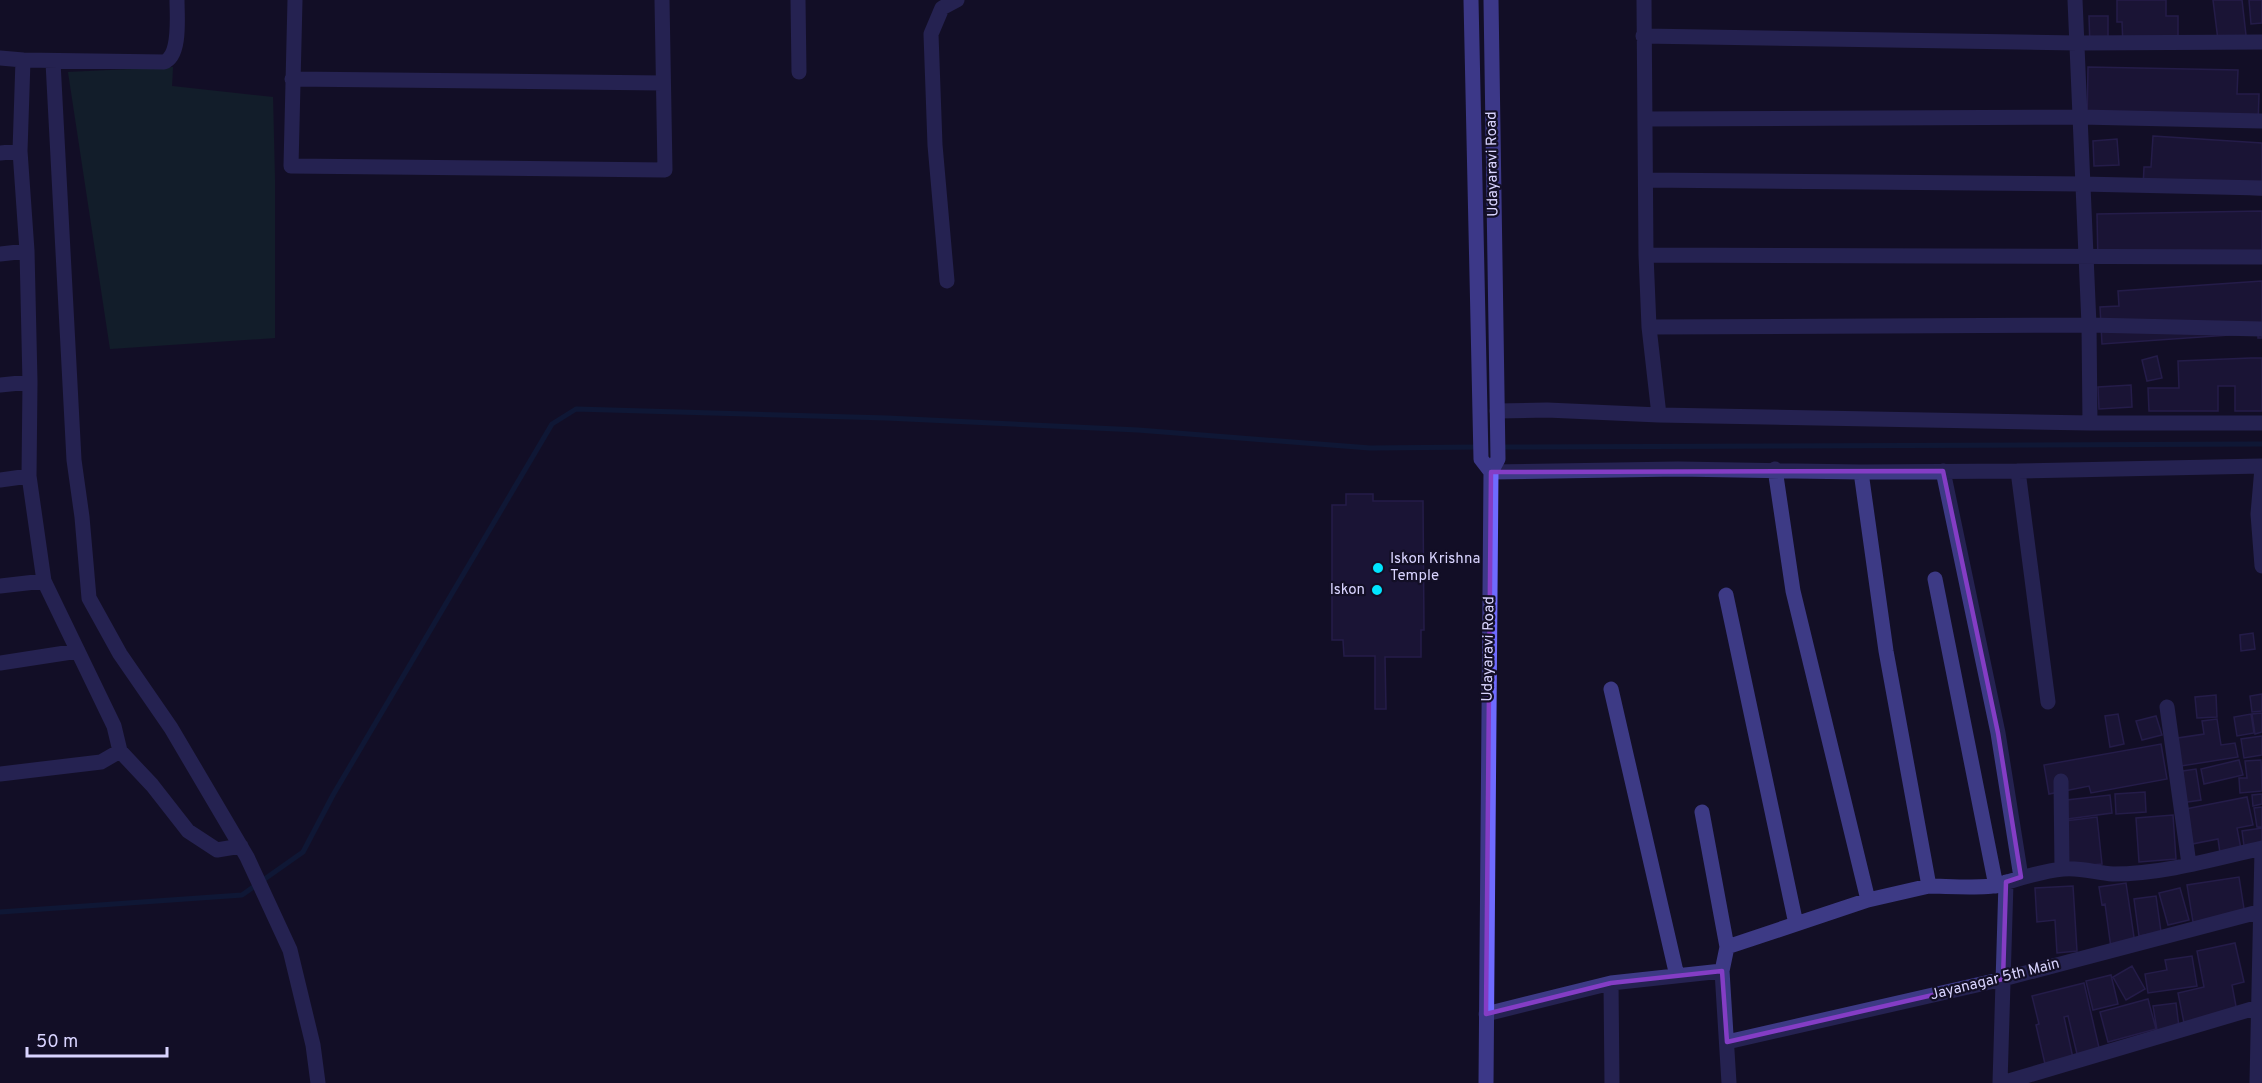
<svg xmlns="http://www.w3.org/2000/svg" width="2262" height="1083" viewBox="0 0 2262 1083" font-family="Overpass,sans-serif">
<rect width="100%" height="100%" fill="#130f26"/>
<path fill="#12302f" d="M 173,67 L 172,86 L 273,97 L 275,180 L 275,338 L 110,349 L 68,72 Z"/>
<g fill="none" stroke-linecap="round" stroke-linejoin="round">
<path stroke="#0c2248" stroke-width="5" d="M 1499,447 L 2262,444
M 0,912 L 242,895 L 303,852 L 333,795 L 552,424 L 576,409 L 887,418 L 1138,430 L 1370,448 L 1480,447"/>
</g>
<path fill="#241b47" stroke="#3b2d73" stroke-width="1.5" d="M 2117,0 L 2166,0 L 2166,16 L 2178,16 L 2178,45 L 2123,46 L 2122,22 L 2117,22 Z
M 2213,0 L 2242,0 L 2247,44 L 2219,48 Z
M 2249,0 L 2262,0 L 2262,23 L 2251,24 Z
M 2089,16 L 2108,16 L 2108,47 L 2090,47 Z
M 2088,67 L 2238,70 L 2237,94 L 2259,94 L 2258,125 L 2087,122 Z
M 2153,136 L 2262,143 L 2262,195 L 2143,188 L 2144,167 L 2151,167 Z
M 2117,139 L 2119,165 L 2094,166 L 2093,141 Z
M 2262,211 L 2262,260 L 2098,263 L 2097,214 Z
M 2262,281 L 2262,338 L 2258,338 L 2258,333 L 2102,344 L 2100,307 L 2119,306 L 2118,291 Z
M 2157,356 L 2162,378 L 2147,381 L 2142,360 Z
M 2251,358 L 2262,358 L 2262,411 L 2235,411 L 2235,386 L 2218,386 L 2218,411 L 2149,411 L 2148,388 L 2179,388 L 2178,361 Z
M 2131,385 L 2132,407 L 2099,409 L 2098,387 Z
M 1346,494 L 1373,494 L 1373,501 L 1423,501 L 1424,630 L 1421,630 L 1421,657 L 1385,657 L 1386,709 L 1375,709 L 1375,656 L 1344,656 L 1343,640 L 1332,640 L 1332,505 L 1346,505 Z
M 2253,633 L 2255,649 L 2241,651 L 2240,635 Z
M 2262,694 L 2262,711 L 2252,712 L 2250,696 Z
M 2216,695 L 2217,717 L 2197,718 L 2195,697 Z
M 2262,713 L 2262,732 L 2255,734 L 2252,714 Z
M 2118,714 L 2124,744 L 2110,747 L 2105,716 Z
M 2251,714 L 2254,733 L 2237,736 L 2234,717 Z
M 2156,716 L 2162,735 L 2142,740 L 2136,721 Z
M 2217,719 L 2221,745 L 2235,743 L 2238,757 L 2175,767 L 2171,739 L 2204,734 L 2202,721 Z
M 2262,736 L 2262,755 L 2244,758 L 2241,739 Z
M 2161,744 L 2167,779 L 2091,793 L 2089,786 L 2049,794 L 2044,765 Z
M 2239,760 L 2243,775 L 2204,784 L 2201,769 Z
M 2261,760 L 2262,791 L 2240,793 L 2239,778 L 2247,778 L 2245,761 Z
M 2196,769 L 2201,800 L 2181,803 L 2176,772 Z
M 2145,792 L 2146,812 L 2116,814 L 2115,794 Z
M 2262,794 L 2262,804 L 2253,806 L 2252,795 Z
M 2110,795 L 2112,813 L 2060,820 L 2058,801 Z
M 2247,797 L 2253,825 L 2237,828 L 2241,849 L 2220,853 L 2218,839 L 2187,845 L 2180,810 Z
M 2262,807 L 2262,827 L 2257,827 L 2254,808 Z
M 2173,815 L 2176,859 L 2139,862 L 2136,818 Z
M 2097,817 L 2102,864 L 2062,868 L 2057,822 Z
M 2262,828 L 2262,850 L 2245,853 L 2242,831 Z
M 2239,877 L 2245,915 L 2193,922 L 2187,885 Z
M 2126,883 L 2135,944 L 2111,948 L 2105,904 L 2102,905 L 2099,887 Z
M 2073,886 L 2077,951 L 2057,953 L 2055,920 L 2037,922 L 2035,888 Z
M 2180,888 L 2189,920 L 2168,925 L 2159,893 Z
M 2156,896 L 2161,932 L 2139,936 L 2134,899 Z
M 2235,943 L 2244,982 L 2232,985 L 2238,1017 L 2185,1028 L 2178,993 L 2204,987 L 2197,951 Z
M 2192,956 L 2197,986 L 2148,993 L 2145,974 L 2167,970 L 2165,960 Z
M 2132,966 L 2145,989 L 2126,1000 L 2113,977 Z
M 2111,975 L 2118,1004 L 2093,1010 L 2086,981 Z
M 2084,983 L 2100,1052 L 2078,1058 L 2068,1016 L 2064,1017 L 2073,1058 L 2045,1064 L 2036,1025 L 2039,1024 L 2032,996 Z
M 2148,999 L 2156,1029 L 2108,1042 L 2100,1012 Z
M 2176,1003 L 2179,1027 L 2157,1030 L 2153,1006 Z"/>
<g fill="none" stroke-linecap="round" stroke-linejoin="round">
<path stroke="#3d3a85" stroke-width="15" d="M 295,0 L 291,166 L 665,170 L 662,0
M 798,0 L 799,72
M 2075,0 L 2089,325 L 2090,423
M 1643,36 L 2077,43 L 2262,42
M 0,58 L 23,60 L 20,151 L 27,251 L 30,382 L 29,476 L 44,581 L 114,726 L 120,751 L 101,762 L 0,774
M 23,60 L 164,62 C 181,56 177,17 177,0
M 53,62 L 74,460 L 82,517 L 89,598 L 120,654 L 171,728 L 247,857 L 290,950 L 313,1045 L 318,1083
M 292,79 L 663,83
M 1646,119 L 2081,117 L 2262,121
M 0,153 L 20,151
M 1646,180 L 2082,184 L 2262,188
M 0,254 L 27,251
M 1646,255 L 2262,257
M 947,281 L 935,145 L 931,34 L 942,8 L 957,0
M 1649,327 L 2089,325 L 2262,329
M 0,385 L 30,382
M 1497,411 L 1547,410 L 1659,415 L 1649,327 L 1646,255 L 1644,0
M 1659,415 L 2090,423 L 2262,423
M 2262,468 L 2258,514 L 2262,566
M 1775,469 L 1793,591 L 1868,900
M 1943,471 L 1998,733 L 2021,877
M 2018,471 L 2048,702
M 1491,472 L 1678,469 L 1861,472 L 2018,471 L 2262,466
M 1861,472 L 1886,651 L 1929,886 C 1945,886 1984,889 1997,885 C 2019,879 2041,871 2063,869 C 2081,867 2096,873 2113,874 C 2163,874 2214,859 2262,848
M 0,480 L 29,476
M 1935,579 L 1996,886
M 0,586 L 44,581
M 1726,595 L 1796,924
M 0,663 L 78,651
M 1611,689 L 1677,976
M 2167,707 L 2189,864
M 120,751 L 152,785 L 188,831 L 217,850 L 241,846
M 2061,781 L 2062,869
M 1702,812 L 1727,947
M 1722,971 L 1729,1083
M 1486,1014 L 1611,983
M 1727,1042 L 2003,979 L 2262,911
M 1612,1083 L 1611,983 L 1722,971 L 1727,947 L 1868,900 L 1929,886
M 2000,1083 L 2006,882
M 2002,1083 L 2262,1006
M 2257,1083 L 2262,850"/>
<path stroke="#6f6bff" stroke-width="15" d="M 1471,0 L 1481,459 L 1491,472
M 1486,1083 L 1491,472 L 1498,459 L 1491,0"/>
</g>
<path d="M0 0H2262V1083H0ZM 1943,471 L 1998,733 L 2021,877 L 2006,882 L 2003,979 L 1727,1042 L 1722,971 L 1611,983 L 1486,1014 L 1491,472 Z" fill="#130f26" fill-opacity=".55" fill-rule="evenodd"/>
<path fill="none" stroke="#843dc5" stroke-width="4.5" stroke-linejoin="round" d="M 1943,471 L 1998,733 L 2021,877 L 2006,882 L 2003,979 L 1727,1042 L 1722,971 L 1611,983 L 1486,1014 L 1491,472 Z"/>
<g fill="#00e5ff" stroke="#130f26" stroke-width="2">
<circle cx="1378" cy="568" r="6"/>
<circle cx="1377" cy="590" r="6"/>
</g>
<g text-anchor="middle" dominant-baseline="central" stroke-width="4.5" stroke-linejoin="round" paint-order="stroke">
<g font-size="15" fill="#d9d4ff" stroke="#130f26">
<text transform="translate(1493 164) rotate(-91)">Udayaravi Road</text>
<text transform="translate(1489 649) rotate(-89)">Udayaravi Road</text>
<text transform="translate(1995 980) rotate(-14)">Jayanagar 5th Main</text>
</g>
<g font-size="15" fill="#d9d4ff" stroke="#130f26" text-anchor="start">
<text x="1390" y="559">Iskon Krishna<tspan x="1390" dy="17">Temple</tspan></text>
<text x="1365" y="590" text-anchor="end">Iskon</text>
</g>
</g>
<path d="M27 1047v9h140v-9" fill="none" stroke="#d9d4ff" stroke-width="3"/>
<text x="36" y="1047" font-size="18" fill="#d9d4ff" stroke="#130f26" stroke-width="4.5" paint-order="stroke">50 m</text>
</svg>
